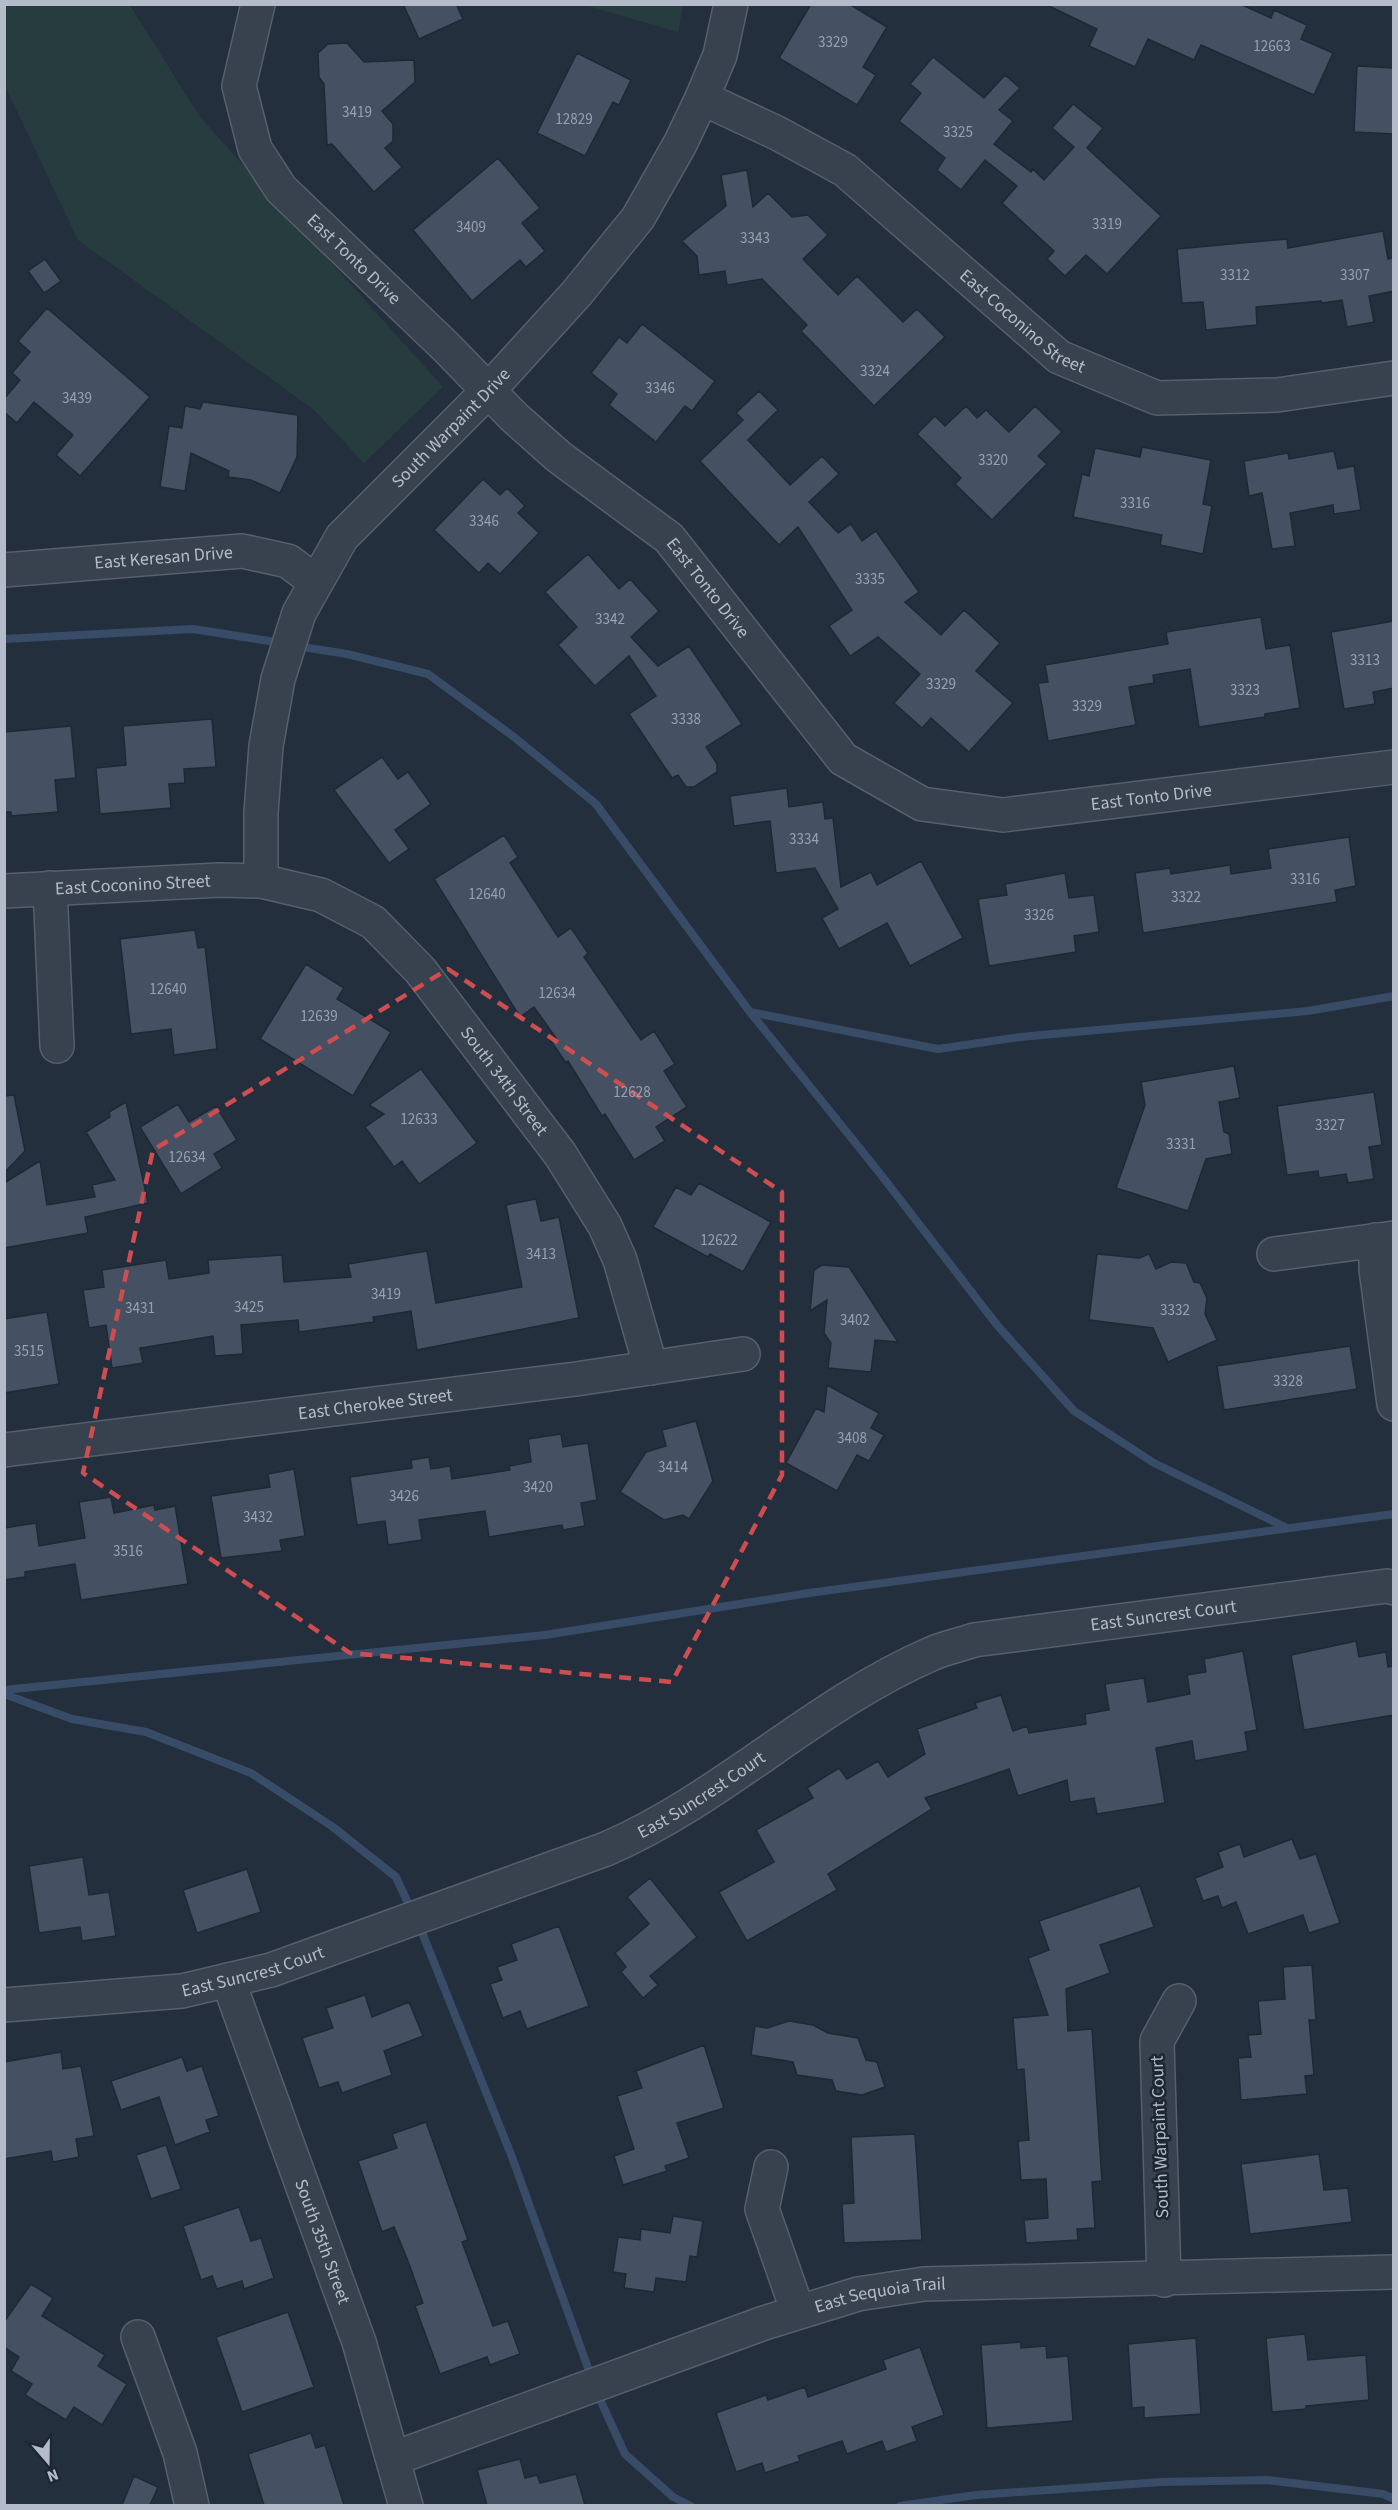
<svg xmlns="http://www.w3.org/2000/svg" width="1398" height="2510" viewBox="0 0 1398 2510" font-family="'Source Sans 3',sans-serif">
<rect width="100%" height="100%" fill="#242f3e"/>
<path fill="#263c3f" d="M 5,5 L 130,5 L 200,117 L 443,387 L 364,463 L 313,409 L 78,240 L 5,86 Z
M 585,5 L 683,5 L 678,32 Z"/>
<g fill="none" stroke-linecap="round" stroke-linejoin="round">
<path stroke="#394c67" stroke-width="8" d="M 4,639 L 193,629 L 282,643
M 296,646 L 347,654 L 428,674 L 514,737 L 596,804 L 750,1012 L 878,1171 L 997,1325 L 1074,1411 L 1154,1463 L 1287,1528
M 750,1012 L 938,1049 L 1020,1037 L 1308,1011 L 1394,996
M 4,1690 L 545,1635 L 809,1593 L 1394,1514
M 4,1694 L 72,1719 L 146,1732 L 251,1773 L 333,1827 L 396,1877 L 412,1912
M 419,1925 L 512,2157 L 592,2379
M 597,2393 L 625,2454 L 673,2497 L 691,2506
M 900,2506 L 976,2495 L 1161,2482 L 1267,2480 L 1383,2494 L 1394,2499"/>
</g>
<path fill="#455162" stroke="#1f2835" stroke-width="1.5" d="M 403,4 L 456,4 L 463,19 L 419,39 Z
M 811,4 L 849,4 L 887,27 L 863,67 L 876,75 L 857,105 L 779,58 Z
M 1045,4 L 1240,4 L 1271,18 L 1274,10 L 1307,25 L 1301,39 L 1333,53 L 1314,95 L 1201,45 L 1194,60 L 1148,39 L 1135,67 L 1089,46 L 1097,29 Z
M 347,43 L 364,62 L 414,60 L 415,82 L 382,111 L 393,124 L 393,141 L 385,148 L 402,167 L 374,192 L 332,144 L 327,145 L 324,84 L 319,77 L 318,53 L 328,44 Z
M 577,53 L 631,80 L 619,105 L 613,102 L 585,156 L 537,133 Z
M 933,57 L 984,98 L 1005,75 L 1020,88 L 999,110 L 1013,121 L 994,144 L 1031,172 L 1033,169 L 1044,180 L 1074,147 L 1052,128 L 1073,104 L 1103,128 L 1087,148 L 1161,216 L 1107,274 L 1086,255 L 1065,276 L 1047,259 L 1054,251 L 1002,203 L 1017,186 L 985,160 L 961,190 L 937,170 L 945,158 L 899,121 L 921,93 L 910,84 Z
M 1357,66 L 1394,68 L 1394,134 L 1354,132 Z
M 498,158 L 540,208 L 522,223 L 545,251 L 526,267 L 520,260 L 472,301 L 413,230 Z
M 747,170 L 753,207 L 768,193 L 792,217 L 808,215 L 828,235 L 803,259 L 838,295 L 857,276 L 903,322 L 917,309 L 945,337 L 874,406 L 801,331 L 807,325 L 762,279 L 727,285 L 725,271 L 699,275 L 697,256 L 682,241 L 726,206 L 721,175 Z
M 1383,231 L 1388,259 L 1394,258 L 1394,291 L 1369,296 L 1374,322 L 1347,327 L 1342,300 L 1322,303 L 1321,301 L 1256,307 L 1257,325 L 1206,330 L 1203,302 L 1182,303 L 1177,249 L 1287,239 L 1288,248 Z
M 45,259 L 61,281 L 44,293 L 28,271 Z
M 47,308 L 150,397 L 80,476 L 56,455 L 73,435 L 34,402 L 17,423 L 4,412 L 4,399 L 20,380 L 12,373 L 30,352 L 18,341 Z
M 642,324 L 715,381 L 692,411 L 685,406 L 656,442 L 609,405 L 617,394 L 591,373 L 619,337 L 627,343 Z
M 759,391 L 778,410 L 748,440 L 790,485 L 822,456 L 839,474 L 809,502 L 838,533 L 851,524 L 862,541 L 876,531 L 919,592 L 905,602 L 941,635 L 964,610 L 1000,643 L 976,671 L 1013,703 L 969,752 L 931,718 L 922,728 L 894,703 L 920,674 L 878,637 L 850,656 L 829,626 L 852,610 L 798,527 L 779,545 L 700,461 L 743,420 L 736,413 Z
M 203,402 L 298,415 L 297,457 L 280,493 L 251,480 L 228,477 L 229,471 L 191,453 L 185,491 L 160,487 L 169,426 L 182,428 L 185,406 L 200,409 Z
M 966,406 L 977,418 L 986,410 L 1009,432 L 1035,406 L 1062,432 L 1038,456 L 1047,464 L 992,520 L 955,484 L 961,478 L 917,434 L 935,416 L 945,426 Z
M 1142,447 L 1211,460 L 1203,504 L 1212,506 L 1203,554 L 1160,545 L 1162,535 L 1073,517 L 1082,474 L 1089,476 L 1095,448 L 1140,457 Z
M 1334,451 L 1338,469 L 1354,466 L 1361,510 L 1334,514 L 1333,505 L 1290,513 L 1295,546 L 1272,549 L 1262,493 L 1249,496 L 1244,461 L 1288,453 L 1289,459 Z
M 483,479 L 500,495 L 507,488 L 525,506 L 518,513 L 539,533 L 500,574 L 488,563 L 479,573 L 434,530 Z
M 588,554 L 619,589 L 630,579 L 659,611 L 631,637 L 658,666 L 689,646 L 742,724 L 706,747 L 717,764 L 717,772 L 694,787 L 686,787 L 678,775 L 672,778 L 629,714 L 656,696 L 629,656 L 595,686 L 558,645 L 577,627 L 545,592 Z
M 1261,617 L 1266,649 L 1290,645 L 1300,708 L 1265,714 L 1265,717 L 1199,727 L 1190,669 L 1153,675 L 1154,683 L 1129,687 L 1136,725 L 1048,741 L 1038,683 L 1048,682 L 1045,665 L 1168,644 L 1166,632 Z
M 1394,621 L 1394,688 L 1373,692 L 1375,704 L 1344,709 L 1331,632 Z
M 212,719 L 216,767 L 184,769 L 185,783 L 169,784 L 171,808 L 100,814 L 96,768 L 126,765 L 123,726 Z
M 71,726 L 76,778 L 55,780 L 58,812 L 11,816 L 11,812 L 4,812 L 4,732 Z
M 382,757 L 398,779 L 408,772 L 431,804 L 395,830 L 409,849 L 389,863 L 334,790 Z
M 787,788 L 789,807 L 823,802 L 825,819 L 833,818 L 841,887 L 871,872 L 877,885 L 921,861 L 963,938 L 910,966 L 887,923 L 839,949 L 822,918 L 838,909 L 815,868 L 776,873 L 770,821 L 734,826 L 730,796 Z
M 504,835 L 518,857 L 510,863 L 558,937 L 571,928 L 588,953 L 584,957 L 641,1040 L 654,1031 L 675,1064 L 664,1071 L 687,1107 L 656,1127 L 665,1141 L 634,1160 L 605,1114 L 602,1116 L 568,1061 L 566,1063 L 551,1041 L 556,1038 L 534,1007 L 520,1017 L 434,879 Z
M 1349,837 L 1356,886 L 1335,890 L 1337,902 L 1143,933 L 1135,873 L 1170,868 L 1171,874 L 1230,865 L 1231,874 L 1271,868 L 1268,849 Z
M 1065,873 L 1069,898 L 1094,895 L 1099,932 L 1074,936 L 1076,952 L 989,966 L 978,899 L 1007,895 L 1005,884 Z
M 195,930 L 198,948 L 205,947 L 217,1049 L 174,1055 L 171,1029 L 131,1034 L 120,939 Z
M 306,964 L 344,988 L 337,999 L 391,1032 L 353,1096 L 260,1039 Z
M 1234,1066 L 1240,1098 L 1219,1102 L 1224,1132 L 1229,1134 L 1232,1154 L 1206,1159 L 1188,1211 L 1116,1188 L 1145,1105 L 1141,1082 Z
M 421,1069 L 477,1143 L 419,1184 L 402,1161 L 394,1167 L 365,1127 L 384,1114 L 369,1105 Z
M 1374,1092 L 1382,1145 L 1369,1147 L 1374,1179 L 1348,1183 L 1346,1174 L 1319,1178 L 1318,1171 L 1287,1175 L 1277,1106 Z
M 14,1095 L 25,1151 L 4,1173 L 4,1096 Z
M 126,1102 L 148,1203 L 85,1217 L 88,1233 L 4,1248 L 4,1183 L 40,1161 L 47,1205 L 95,1197 L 92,1185 L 115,1180 L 86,1132 L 110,1117 L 109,1112 Z
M 178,1104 L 189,1122 L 216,1106 L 237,1140 L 214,1154 L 222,1168 L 181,1194 L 140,1127 Z
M 699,1183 L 771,1222 L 743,1272 L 710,1254 L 708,1257 L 653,1227 L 676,1187 L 691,1195 Z
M 536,1199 L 541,1221 L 559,1217 L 579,1318 L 417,1350 L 411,1311 L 373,1317 L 374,1322 L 299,1332 L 298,1320 L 241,1325 L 243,1354 L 215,1356 L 213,1336 L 140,1348 L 143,1363 L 112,1368 L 106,1325 L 89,1328 L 83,1290 L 104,1287 L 102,1270 L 166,1260 L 169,1279 L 209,1273 L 208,1260 L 282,1255 L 284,1282 L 351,1277 L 348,1264 L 427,1251 L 436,1303 L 522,1287 L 506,1205 Z
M 1097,1254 L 1139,1258 L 1149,1254 L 1156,1269 L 1171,1262 L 1186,1263 L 1194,1282 L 1200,1283 L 1207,1298 L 1205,1314 L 1217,1340 L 1168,1362 L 1153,1328 L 1089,1320 Z
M 822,1265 L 849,1267 L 898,1342 L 875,1340 L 871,1372 L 828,1368 L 831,1343 L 824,1333 L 827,1300 L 810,1311 L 814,1270 Z
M 47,1312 L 59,1384 L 4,1393 L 4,1319 Z
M 1350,1346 L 1357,1389 L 1224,1410 L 1217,1366 Z
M 827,1385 L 879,1413 L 871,1428 L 884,1435 L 869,1461 L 857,1455 L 837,1491 L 786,1463 L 816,1408 L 824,1412 Z
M 696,1421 L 713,1481 L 689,1519 L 683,1515 L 664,1520 L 620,1492 L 646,1452 L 666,1446 L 662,1430 Z
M 561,1434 L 563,1447 L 588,1443 L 597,1500 L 581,1503 L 585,1526 L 563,1530 L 562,1525 L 489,1537 L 485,1511 L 419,1520 L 422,1540 L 388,1545 L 385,1521 L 357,1525 L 350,1477 L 412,1468 L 411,1460 L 429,1457 L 431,1469 L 450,1466 L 452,1479 L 510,1470 L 509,1466 L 531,1462 L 528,1439 Z
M 294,1469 L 305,1536 L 280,1540 L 282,1551 L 221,1558 L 211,1496 L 270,1487 L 268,1474 Z
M 111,1497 L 114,1513 L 154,1505 L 155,1510 L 175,1506 L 188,1584 L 81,1600 L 75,1564 L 25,1572 L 25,1577 L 4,1580 L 4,1528 L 36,1523 L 39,1546 L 85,1538 L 79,1502 Z
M 1356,1641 L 1359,1657 L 1386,1652 L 1388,1667 L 1394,1666 L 1394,1715 L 1304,1730 L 1291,1655 Z
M 1243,1651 L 1257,1730 L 1245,1732 L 1248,1751 L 1195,1761 L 1192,1741 L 1156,1748 L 1165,1803 L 1097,1814 L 1094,1798 L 1070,1802 L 1067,1780 L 1018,1796 L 1009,1769 L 925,1798 L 932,1809 L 828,1874 L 837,1890 L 747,1941 L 719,1892 L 774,1862 L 756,1830 L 813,1798 L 807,1788 L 839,1768 L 847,1779 L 878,1761 L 888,1777 L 925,1754 L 917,1729 L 977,1708 L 975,1703 L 1001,1695 L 1013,1731 L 1027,1726 L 1029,1733 L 1086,1724 L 1085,1714 L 1109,1710 L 1105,1684 L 1144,1678 L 1148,1702 L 1190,1694 L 1187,1675 L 1206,1672 L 1204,1659 Z
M 1292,1839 L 1300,1859 L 1316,1854 L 1340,1923 L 1309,1933 L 1303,1915 L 1248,1934 L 1236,1902 L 1222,1908 L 1218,1896 L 1203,1901 L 1195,1878 L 1223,1867 L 1218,1852 L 1240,1844 L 1244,1857 Z
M 83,1857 L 89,1895 L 109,1892 L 116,1936 L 82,1941 L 80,1927 L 39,1933 L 29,1866 Z
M 247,1869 L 261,1912 L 197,1933 L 183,1890 Z
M 650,1878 L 697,1937 L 650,1976 L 658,1985 L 643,1998 L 621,1972 L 626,1967 L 615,1953 L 649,1924 L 627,1897 Z
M 1140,1886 L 1154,1927 L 1100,1945 L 1110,1973 L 1066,1989 L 1068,2031 L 1092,2029 L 1102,2181 L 1092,2182 L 1095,2228 L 1077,2229 L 1078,2240 L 1026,2243 L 1024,2220 L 1048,2218 L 1046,2179 L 1021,2180 L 1018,2141 L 1029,2140 L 1024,2069 L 1017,2070 L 1013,2018 L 1048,2015 L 1028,1958 L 1049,1950 L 1039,1921 Z
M 559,1926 L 589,2006 L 527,2029 L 520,2011 L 503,2018 L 490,1984 L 502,1980 L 497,1967 L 517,1960 L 511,1944 Z
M 1312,1965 L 1316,2020 L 1309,2020 L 1314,2075 L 1305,2076 L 1307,2094 L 1241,2100 L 1238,2058 L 1251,2057 L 1248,2035 L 1261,2034 L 1258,2001 L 1285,1999 L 1283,1967 Z
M 365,1995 L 372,2017 L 409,2002 L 423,2036 L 384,2051 L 392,2075 L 342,2093 L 338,2082 L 319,2088 L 302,2038 L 333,2028 L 326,2008 Z
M 789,2021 L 813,2025 L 828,2033 L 858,2038 L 866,2060 L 877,2062 L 885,2087 L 862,2095 L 836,2091 L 832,2080 L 797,2075 L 793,2062 L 751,2055 L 755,2026 L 767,2028 Z
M 704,2045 L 724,2108 L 677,2123 L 689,2158 L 665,2166 L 667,2171 L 623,2185 L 614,2156 L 634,2149 L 617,2096 L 642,2088 L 636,2071 Z
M 61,2052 L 63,2069 L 81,2066 L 94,2136 L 76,2139 L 79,2157 L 53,2162 L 51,2151 L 4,2159 L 4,2062 Z
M 182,2057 L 187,2071 L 202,2066 L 219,2116 L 206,2120 L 210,2132 L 175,2145 L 159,2097 L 121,2110 L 111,2081 Z
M 426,2122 L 468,2240 L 462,2242 L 493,2326 L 508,2321 L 520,2354 L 490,2365 L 487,2357 L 440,2374 L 415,2306 L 423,2303 L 408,2261 L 394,2227 L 382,2232 L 358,2161 L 397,2148 L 392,2134 Z
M 915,2134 L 922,2240 L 844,2243 L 842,2204 L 854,2203 L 851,2137 Z
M 166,2145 L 181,2189 L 151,2199 L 136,2155 Z
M 1319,2154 L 1324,2190 L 1348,2188 L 1352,2222 L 1250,2234 L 1241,2164 Z
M 239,2207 L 251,2241 L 261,2238 L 274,2278 L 244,2289 L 242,2281 L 217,2289 L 212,2276 L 201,2280 L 183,2226 Z
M 673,2216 L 703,2221 L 697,2257 L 690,2256 L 686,2282 L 656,2278 L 654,2292 L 624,2288 L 626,2274 L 613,2272 L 618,2237 L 640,2240 L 641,2229 L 670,2233 Z
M 31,2284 L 53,2298 L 42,2316 L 105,2355 L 98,2366 L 127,2384 L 102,2425 L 74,2407 L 66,2420 L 25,2395 L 32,2384 L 11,2371 L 19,2357 L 4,2347 L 4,2322 Z
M 288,2312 L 314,2387 L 242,2412 L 216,2337 Z
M 1305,2334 L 1308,2360 L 1366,2355 L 1369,2400 L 1306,2406 L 1306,2409 L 1272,2412 L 1266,2338 Z
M 1196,2338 L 1201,2414 L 1144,2418 L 1144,2407 L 1132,2408 L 1128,2344 Z
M 1021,2342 L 1021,2348 L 1046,2346 L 1047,2358 L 1068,2356 L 1073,2421 L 987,2428 L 981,2345 Z
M 920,2347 L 944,2415 L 912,2427 L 917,2441 L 886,2452 L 882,2441 L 847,2454 L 842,2441 L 798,2456 L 800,2461 L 765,2473 L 762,2463 L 736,2472 L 716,2413 L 766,2395 L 768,2400 L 805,2387 L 808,2397 L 886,2369 L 883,2360 Z
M 311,2433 L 316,2448 L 325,2445 L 344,2505 L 264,2505 L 248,2454 Z
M 520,2459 L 525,2478 L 537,2475 L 540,2483 L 576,2474 L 585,2505 L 487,2505 L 477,2470 Z
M 134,2476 L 158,2487 L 150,2505 L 122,2505 Z"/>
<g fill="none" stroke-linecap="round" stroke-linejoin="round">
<defs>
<g id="minor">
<path id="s1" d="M 258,4 L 239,86 L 255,149 L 281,189 L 446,347 L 514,417 L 559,457 L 669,538 L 843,759 L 922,804 L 1003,815 L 1394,767"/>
<path id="s2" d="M 702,98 L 777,133 L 845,170 L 1059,357 L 1157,398 L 1277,395 L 1394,378"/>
<path id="s3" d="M 4,570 L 242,551 L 288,561 L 316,582"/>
<path id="s4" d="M 261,881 L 261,813 L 266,746 L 278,679 L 299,613 L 342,537 L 488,391 L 577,293 L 638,218 L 680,144 L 702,98 L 720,55 L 731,4"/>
<path d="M 50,888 L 57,1046"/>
<path id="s5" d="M 4,891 L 220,880 L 261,881 L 321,895 L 373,922 L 420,970 L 560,1154 L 605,1226 L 620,1260 L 651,1368"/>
<path d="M 1376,1240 L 1376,1269 L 1394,1404"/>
<path d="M 1274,1254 L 1394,1238"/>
<path id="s6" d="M 4,1450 L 576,1379 L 743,1354"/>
<path id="s7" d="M 228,1980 L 359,2342 L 406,2506"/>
<path id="s8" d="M 4,2005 L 182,1991 L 271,1970 L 606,1849 C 722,1799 814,1705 931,1654 C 944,1648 960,1645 974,1640 L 1387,1586 L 1394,1588"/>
<path d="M 771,2167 L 762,2209 L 798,2312"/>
<path d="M 1164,2280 L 1157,2041 L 1179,2001"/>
<path d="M 138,2337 L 180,2453 L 192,2506"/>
<path id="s9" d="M 395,2458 L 764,2323 L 858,2294 L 924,2284 L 1394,2272"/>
</g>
</defs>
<use href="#minor" stroke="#565f6c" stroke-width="36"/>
<use href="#minor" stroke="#38414e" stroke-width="33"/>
</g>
<path fill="none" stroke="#ce4d50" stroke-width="4.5" stroke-dasharray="12 8" stroke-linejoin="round" d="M 448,969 L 782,1192 L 782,1475 L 672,1682 L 350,1653 L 83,1473 L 153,1150 Z"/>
<g text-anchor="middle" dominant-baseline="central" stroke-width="5" stroke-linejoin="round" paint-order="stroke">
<g font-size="15" fill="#98a1af">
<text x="833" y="42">3329</text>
<text x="1272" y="46">12663</text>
<text x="357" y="112">3419</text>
<text x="574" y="119">12829</text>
<text x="958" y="132">3325</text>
<text x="1107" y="224">3319</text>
<text x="471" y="227">3409</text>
<text x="755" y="238">3343</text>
<text x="1235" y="275">3312</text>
<text x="1355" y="275">3307</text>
<text x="875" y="371">3324</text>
<text x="660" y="388">3346</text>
<text x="77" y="398">3439</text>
<text x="993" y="460">3320</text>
<text x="1135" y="503">3316</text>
<text x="484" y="521">3346</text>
<text x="870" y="579">3335</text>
<text x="610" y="619">3342</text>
<text x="1365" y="660">3313</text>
<text x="941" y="684">3329</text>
<text x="1245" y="690">3323</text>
<text x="1087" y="706">3329</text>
<text x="686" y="719">3338</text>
<text x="804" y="839">3334</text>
<text x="1305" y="879">3316</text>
<text x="487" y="894">12640</text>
<text x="1186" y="897">3322</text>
<text x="1039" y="915">3326</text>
<text x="168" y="989">12640</text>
<text x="557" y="993">12634</text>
<text x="319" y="1016">12639</text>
<text x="632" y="1092">12628</text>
<text x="419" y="1119">12633</text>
<text x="1330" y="1125">3327</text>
<text x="1181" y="1144">3331</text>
<text x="187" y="1157">12634</text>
<text x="719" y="1240">12622</text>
<text x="541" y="1254">3413</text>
<text x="386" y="1294">3419</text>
<text x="249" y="1307">3425</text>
<text x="140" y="1308">3431</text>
<text x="1175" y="1310">3332</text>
<text x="855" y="1320">3402</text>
<text x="29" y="1351">3515</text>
<text x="1288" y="1381">3328</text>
<text x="852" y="1438">3408</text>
<text x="673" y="1467">3414</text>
<text x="538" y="1487">3420</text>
<text x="404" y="1496">3426</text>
<text x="258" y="1517">3432</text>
<text x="128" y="1551">3516</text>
</g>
<g font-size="18" fill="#b4bcc9" stroke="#1d2633">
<text stroke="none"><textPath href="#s1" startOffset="298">East Tonto Drive</textPath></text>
<text stroke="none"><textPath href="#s2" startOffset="394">East Coconino Street</textPath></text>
<text stroke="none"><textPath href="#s4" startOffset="514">South Warpaint Drive</textPath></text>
<text stroke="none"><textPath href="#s3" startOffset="160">East Keresan Drive</textPath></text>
<text stroke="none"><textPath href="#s1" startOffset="783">East Tonto Drive</textPath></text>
<text stroke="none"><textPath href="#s1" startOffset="1323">East Tonto Drive</textPath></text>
<text stroke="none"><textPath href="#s5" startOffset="129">East Coconino Street</textPath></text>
<text stroke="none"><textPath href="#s5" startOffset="584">South 34th Street</textPath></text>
<text stroke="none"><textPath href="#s6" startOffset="374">East Cherokee Street</textPath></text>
<text stroke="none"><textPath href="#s8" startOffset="1242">East Suncrest Court</textPath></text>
<text stroke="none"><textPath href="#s8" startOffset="736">East Suncrest Court</textPath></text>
<text stroke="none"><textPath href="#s8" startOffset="252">East Suncrest Court</textPath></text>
<text transform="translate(1160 2137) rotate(-92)">South Warpaint Court</text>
<text stroke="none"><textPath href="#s7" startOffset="278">South 35th Street</textPath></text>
<text stroke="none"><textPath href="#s9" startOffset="513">East Sequoia Trail</textPath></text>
</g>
</g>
<rect width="1398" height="2510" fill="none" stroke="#b4bcc9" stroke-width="12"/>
<g transform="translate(48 2462) rotate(160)" stroke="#1d2633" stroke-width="4.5" paint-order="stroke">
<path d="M0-4.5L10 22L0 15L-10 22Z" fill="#b4bcc9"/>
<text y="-9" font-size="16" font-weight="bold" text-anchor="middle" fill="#b4bcc9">N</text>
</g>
</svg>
